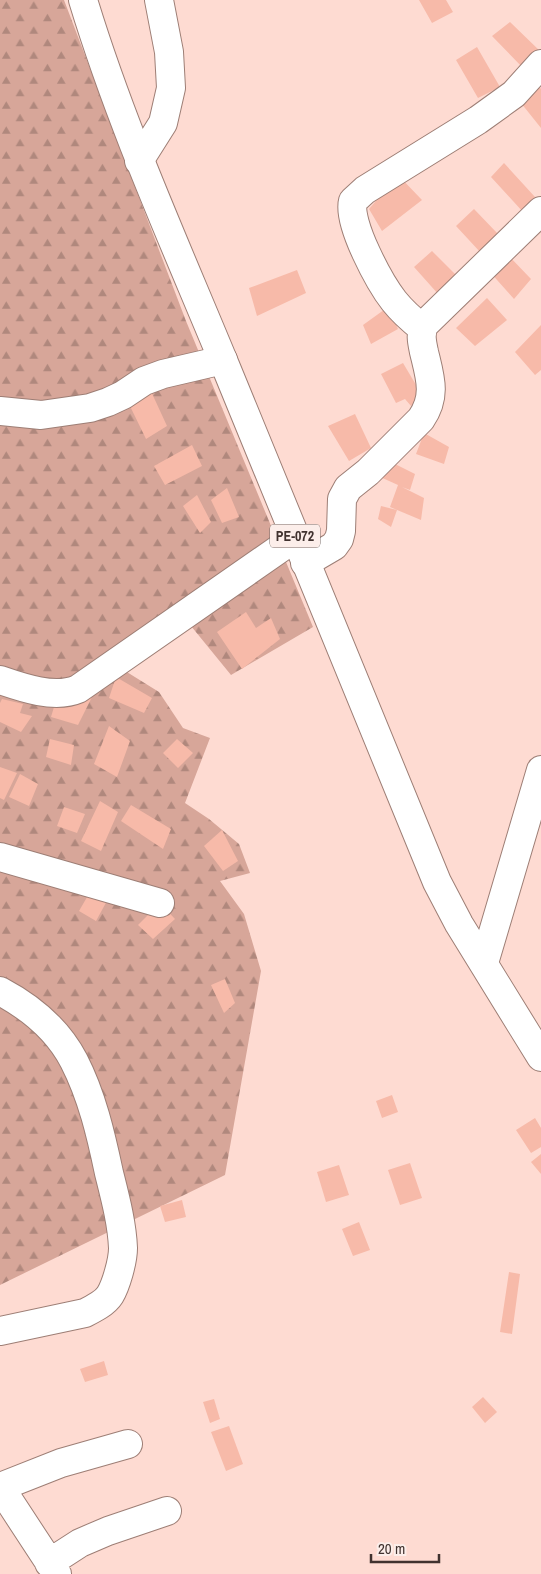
<svg xmlns="http://www.w3.org/2000/svg" width="541" height="1574" viewBox="0 0 541 1574" font-family="'Archivo Narrow',sans-serif">
<defs>
<pattern id="forest-firs" width="22" height="20" patternUnits="userSpaceOnUse" patternTransform="scale(1.25)"><rect width="22" height="20" fill="#d7a699"/><path d="M5 1l3.5 6h-7zM16 11l3.5 6h-7z" fill="#b0887d"/></pattern>
</defs>
<rect width="100%" height="100%" fill="#fedbd2"/>
<path fill="url(#forest-firs)" d="M 0,0 L 64,0 L 186,321 L 313,627 L 231,675 L 191,626 L 122,669 L 159,692 L 183,728 L 210,738 L 185,803 L 209,819 L 239,844 L 250,873 L 220,881 L 244,914 L 261,971 L 225,1175 L 0,1285 Z"/>
<path fill="#f7baa9" d="M 419,0 L 446,0 L 453,12 L 432,23 Z
M 510,22 L 541,52 L 523,68 L 492,36 Z
M 477,47 L 500,87 L 478,98 L 456,60 Z
M 538,85 L 541,89 L 541,128 L 521,103 Z
M 504,163 L 535,197 L 523,212 L 491,177 Z
M 398,175 L 422,200 L 382,231 L 369,209 Z
M 474,209 L 498,234 L 481,253 L 456,226 Z
M 432,251 L 456,275 L 439,295 L 414,267 Z
M 507,254 L 531,279 L 514,299 L 489,271 Z
M 297,270 L 306,293 L 257,316 L 249,288 Z
M 487,298 L 507,320 L 475,346 L 456,328 Z
M 388,307 L 398,329 L 371,344 L 363,325 Z
M 541,325 L 541,370 L 535,375 L 515,352 Z
M 403,363 L 422,395 L 411,406 L 405,399 L 396,403 L 381,374 Z
M 149,387 L 167,426 L 146,439 L 128,402 Z
M 355,414 L 371,448 L 349,461 L 328,426 Z
M 424,433 L 449,447 L 444,464 L 416,454 Z
M 192,445 L 202,466 L 165,485 L 154,466 Z
M 389,461 L 415,474 L 410,490 L 402,487 L 424,498 L 421,520 L 390,507 L 398,485 L 378,476 Z
M 227,488 L 239,517 L 222,523 L 211,500 Z
M 197,495 L 211,522 L 200,533 L 183,506 Z
M 381,506 L 397,510 L 391,527 L 378,519 Z
M 246,612 L 256,628 L 271,618 L 280,639 L 242,669 L 217,632 Z
M 116,677 L 152,698 L 144,713 L 109,698 Z
M 93,695 L 78,725 L 51,717 L 57,697 Z
M 2,699 L 23,704 L 20,713 L 32,716 L 21,732 L 0,722 L 0,703 Z
M 109,726 L 130,741 L 117,777 L 94,764 Z
M 50,739 L 74,745 L 71,765 L 46,757 Z
M 177,739 L 193,753 L 178,768 L 163,753 Z
M 0,767 L 17,773 L 4,800 L 0,798 Z
M 20,774 L 38,784 L 29,806 L 9,797 Z
M 100,801 L 118,812 L 101,851 L 81,841 Z
M 131,805 L 171,829 L 163,849 L 121,821 Z
M 64,807 L 85,814 L 77,833 L 57,826 Z
M 222,830 L 238,861 L 223,871 L 204,846 Z
M 90,892 L 108,899 L 96,921 L 79,911 Z
M 160,903 L 175,919 L 153,939 L 138,925 Z
M 225,979 L 235,1003 L 224,1013 L 211,985 Z
M 392,1095 L 398,1112 L 382,1118 L 376,1101 Z
M 535,1118 L 541,1128 L 541,1147 L 531,1153 L 516,1130 Z
M 541,1154 L 541,1174 L 531,1162 Z
M 410,1163 L 422,1198 L 400,1205 L 388,1170 Z
M 339,1165 L 349,1195 L 326,1202 L 317,1172 Z
M 182,1200 L 186,1217 L 165,1222 L 160,1206 Z
M 359,1222 L 370,1250 L 353,1256 L 342,1229 Z
M 509,1272 L 520,1274 L 512,1334 L 500,1332 Z
M 104,1361 L 108,1375 L 85,1382 L 80,1369 Z
M 483,1397 L 497,1412 L 485,1423 L 472,1407 Z
M 214,1399 L 220,1419 L 210,1423 L 203,1402 Z
M 229,1426 L 243,1464 L 226,1471 L 211,1432 Z"/>
<g fill="none" stroke-linecap="round" stroke-linejoin="round">
<defs>
<path id="minor" d="M 139,161 L 163,123 L 171,88 L 169,52 L 159,0
M 422,328 C 412,320 402,311 394,301 C 380,283 347,223 353,201 L 365,190 L 478,120 L 514,94 L 541,64
M 0,411 L 41,415 L 90,408 L 108,402 L 123,395 L 144,381 L 163,374 L 223,360
M 305,563 L 334,546 L 339,539 L 341,531 L 342,499 L 348,488 L 368,472 L 421,419 C 437,396 430,377 424,352 C 422,342 420,335 424,325 L 541,211
M 0,680 C 23,688 55,699 78,689 L 295,538
M 0,857 L 160,903
M 484,963 L 541,770
M 0,991 C 30,1007 58,1030 74,1061 C 92,1096 101,1135 109,1173 C 115,1197 122,1223 123,1248 C 123,1261 116,1285 110,1295 C 105,1303 93,1309 85,1313 L 0,1331
M 0,1487 L 61,1463 L 128,1444
M 0,1487 L 57,1574
M 49,1563 L 80,1543 L 108,1531 L 167,1511"/>
<path id="major" d="M 83,0 C 121,125 175,244 225,365 C 296,537 367,709 437,882 L 459,924 L 541,1057"/>
</defs>
<use href="#minor" stroke="#9d7e75" stroke-width="30"/>
<use href="#major" stroke="#9d7e75" stroke-width="30"/>
<use href="#minor" stroke="#fff" stroke-width="28"/>
<use href="#major" stroke="#fff" stroke-width="28"/>
</g>
<g text-anchor="middle" dominant-baseline="central" stroke-width="5" stroke-linejoin="round" paint-order="stroke">
<rect fill="#fceeea" stroke="#786a67" stroke-width="1" x="270" y="524.5" width="50" height="23" rx="4"/>
<g font-size="14" font-weight="bold" fill="#40322f">
<text x="295" y="536">PE-072</text>
</g>
</g>
<path d="M371 1554v8h68v-8" fill="none" stroke="#40322f" stroke-width="2.5"/>
<text x="378" y="1554" font-size="15" fill="#40322f" stroke="#fceeea" stroke-width="4" paint-order="stroke">20 m</text>
</svg>
